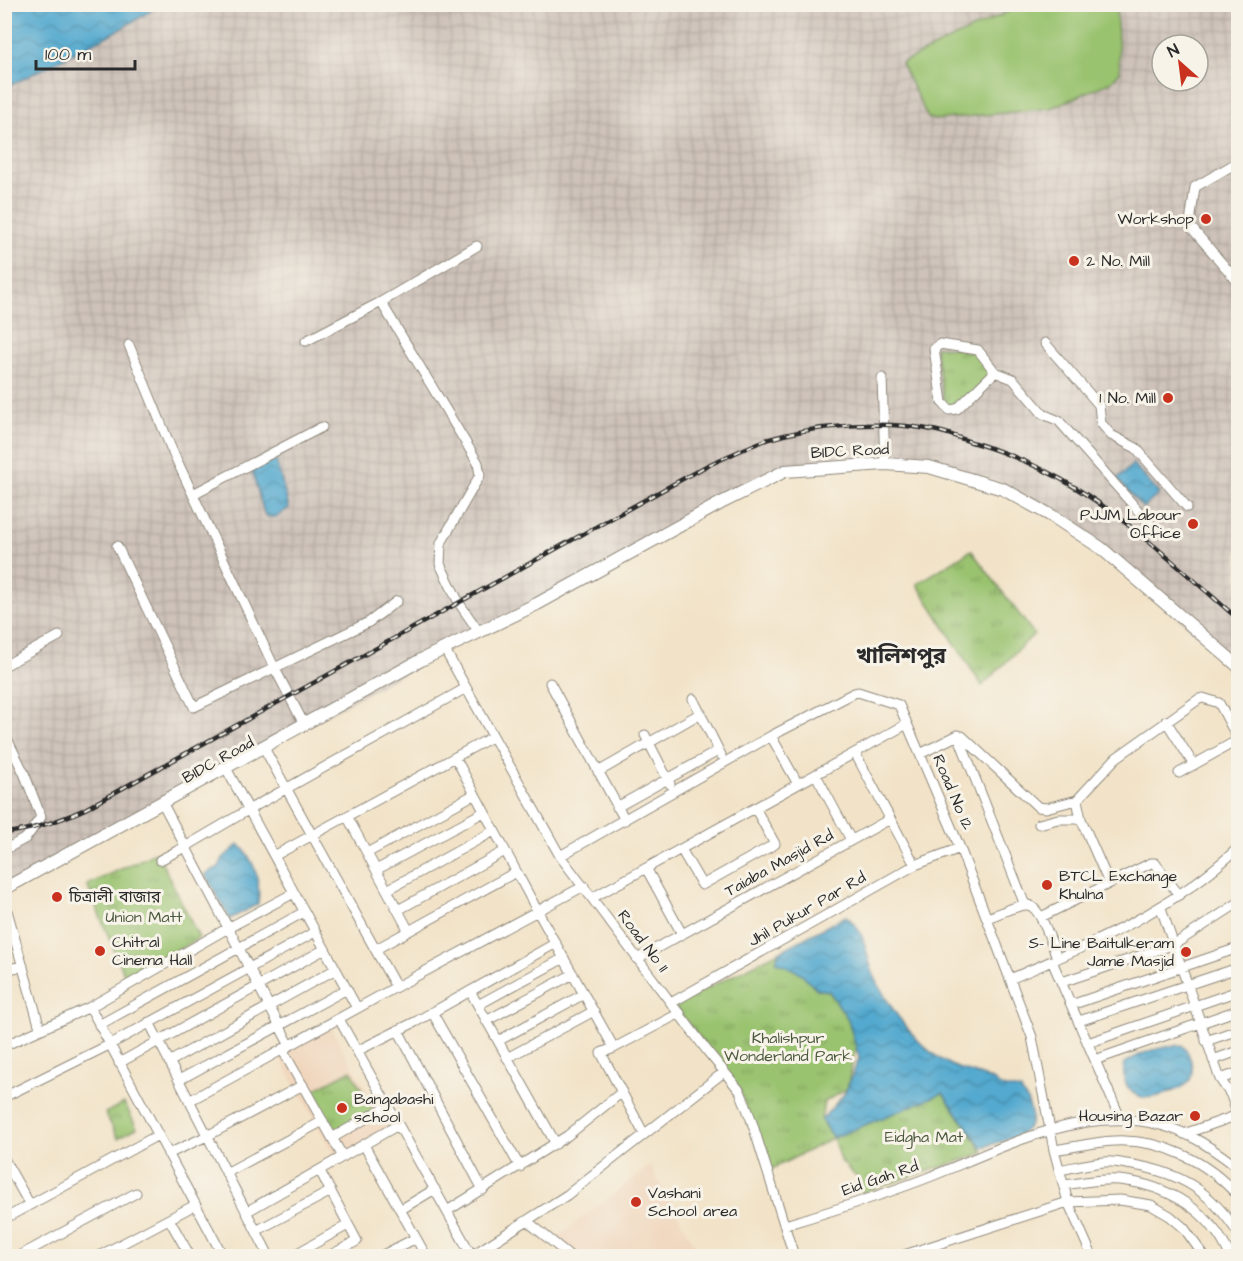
<svg xmlns="http://www.w3.org/2000/svg" width="1243" height="1261" viewBox="0 0 1243 1261" font-family="'Architects Daughter','Noto Sans Bengali',sans-serif">
<defs>
<pattern id="industrial-grid" width="8" height="8" patternUnits="userSpaceOnUse" patternTransform="scale(1.5)"><rect width="8" height="8" fill="#cec2b9"/><path d="M0 4h8M4 0v8" fill="none" stroke="#b1a79f"/></pattern>
<pattern id="park-tufts" width="24" height="20" patternUnits="userSpaceOnUse" patternTransform="scale(1.5)"><rect width="24" height="20" fill="#9ac36f"/><path d="M3 7l-1-3M5 7V3M7 7l1-3M15 17l-1-3M17 17v-4M19 17l1-3" fill="none" stroke="#7e9f5b"/></pattern>
<pattern id="water-waves" width="16" height="10" patternUnits="userSpaceOnUse" patternTransform="scale(1.5)"><rect width="16" height="10" fill="#52a9cf"/><path d="M0 5q4-4 8 0t8 0" fill="none" stroke="#448aa8"/></pattern>
</defs>
<rect width="100%" height="100%" fill="#f7f3e8"/>
<filter id="ink" filterUnits="userSpaceOnUse"><feTurbulence type="fractalNoise" baseFrequency=".0167" numOctaves="2"/><feDisplacementMap in="SourceGraphic" scale="12" xChannelSelector="R" yChannelSelector="G"/><feConvolveMatrix kernelMatrix="1 2 1 2 8 2 1 2 1" color-interpolation-filters="sRGB"/></filter>
<filter id="wash" filterUnits="userSpaceOnUse"><feTurbulence type="fractalNoise" baseFrequency=".008" numOctaves="4" result="noise"/><feDisplacementMap in="SourceGraphic" scale="24" xChannelSelector="R" yChannelSelector="G"/><feGaussianBlur stdDeviation="1.35" result="paint"/><feColorMatrix in="noise" values="0 0 0 0 0 0 0 0 0 0 0 0 0 0 0 0 0 1.4 0 .05"/><feComposite in="paint" operator="in"/></filter>
<g filter="url(#wash)">
<rect width="100%" height="100%" fill="#f2e3c8"/>
<path fill="#f0d6bc" d="M 329,1024 L 388,1129 L 336,1159 L 278,1055 Z
M 650,1166 L 701,1256 L 579,1256 L 555,1239 Z"/>
<path fill="url(#industrial-grid)" fill-rule="evenodd" d="M 162,5 L 1238,5 L 1238,669 L 1054,512 L 1000,483 L 936,463 L 883,461 L 779,470 L 5,889 L 5,88 L 115,32 ZM 1162,45 L 1198,45 L 1198,81 L 1162,81 Z"/>
<path fill="#9ac36f" stroke="#62774d" stroke-width="1.5" d="M 1024,4 L 1116,5 L 1120,72 L 1111,82 L 1051,108 L 935,120 L 928,118 L 901,63 Z"/>
<path fill="url(#park-tufts)" stroke="#62774d" stroke-width="1.5" d="M 935,347 L 975,349 L 995,372 L 957,409 L 945,408 Z
M 971,550 L 1034,634 L 982,686 L 917,584 Z
M 157,852 L 199,938 L 127,981 L 87,885 Z
M 779,952 L 777,961 L 801,973 L 817,989 L 829,991 L 848,1019 L 856,1045 L 847,1089 L 824,1102 L 821,1120 L 833,1138 L 943,1093 L 984,1153 L 861,1193 L 861,1182 L 840,1160 L 833,1138 L 768,1171 L 740,1091 L 674,1005 Z
M 351,1070 L 374,1112 L 333,1134 L 310,1092 Z
M 124,1103 L 137,1128 L 118,1138 L 105,1113 Z"/>
<path fill="url(#water-waves)" stroke="#3e6a7d" stroke-width="1.5" d="M 5,4 L 161,4 L 161,5 L 115,32 L 5,88 Z
M 276,460 L 289,508 L 276,517 L 268,517 L 264,513 L 252,471 L 268,461 Z
M 1133,464 L 1159,494 L 1143,508 L 1117,479 Z
M 239,844 C 255,860 261,882 258,904 L 230,919 L 205,874 L 219,867 L 223,858 Z
M 846,916 C 867,932 864,950 873,973 C 888,1007 918,1050 953,1066 C 965,1072 980,1074 992,1080 C 1000,1083 992,1080 999,1085 C 1004,1089 1015,1089 1021,1090 C 1049,1134 1016,1135 982,1148 L 943,1093 L 833,1138 L 821,1120 L 845,1093 L 859,1058 L 848,1019 L 829,991 L 817,989 L 801,973 L 776,961 L 779,952 Z
M 1182,1045 C 1192,1055 1198,1077 1184,1086 C 1179,1090 1173,1091 1167,1093 C 1151,1100 1132,1101 1125,1081 C 1123,1074 1123,1069 1125,1063 C 1141,1052 1163,1046 1182,1045 Z"/>
</g>
<g filter="url(#ink)">
<g fill="none" stroke-linecap="round" stroke-linejoin="round">
<defs>
<path id="minor" d="M 1238,162 L 1195,187 L 1190,223 L 1190,226 L 1238,282
M 381,302 L 478,463 L 480,475 L 441,543 L 440,564 L 459,603 L 479,632
M 306,341 L 381,302 L 477,246
M 1045,343 L 1099,405 L 1101,423 L 1111,435 L 1136,448 L 1187,507
M 129,345 L 171,448 L 274,667 L 305,726
M 995,372 L 957,409 L 949,410 L 942,402 L 934,349 L 940,344 L 978,350 L 995,372 L 1013,379 L 1043,414 L 1059,421 L 1157,532
M 882,378 L 885,464
M 193,494 L 322,427
M 117,546 L 194,707 L 369,622 L 397,601
M 445,650 L 560,856 L 708,1052 L 740,1091 L 751,1119 L 794,1256
M 4,666 L 59,636
M 550,683 L 625,820
M 693,699 L 721,755
M 1166,721 L 1194,765
M 4,733 L 24,773 L 41,817 L 26,838 L 4,850
M 645,735 L 670,784
M 958,735 L 962,736 L 1038,807 L 1046,808 L 1077,800
M 771,736 L 798,784
M 264,748 L 396,987
M 855,753 L 915,865
M 920,754 L 958,735 L 1025,905
M 455,757 L 538,912 L 614,1048
M 226,768 L 357,1008
M 598,772 L 701,713
M 1179,773 L 1238,740
M 816,775 L 851,840
M 162,802 L 289,1044
M 617,807 L 718,751
M 347,816 L 409,931
M 1039,824 L 1058,819 L 1081,819
M 681,849 L 702,885 L 775,844 L 755,808
M 367,853 L 475,794
M 274,856 L 492,737
M 560,856 L 771,736 L 854,693 L 858,692 L 899,705 L 960,848 L 1032,1037 L 1054,1150 L 1068,1202 L 1092,1256
M 160,860 L 185,847 L 248,810 L 466,688
M 646,868 L 682,934
M 376,870 L 484,812
M 1109,883 L 1081,819 L 1077,800 L 1116,758 L 1199,699 L 1203,698 L 1219,703 L 1238,739
M 387,890 L 494,831
M 592,898 L 907,724
M 4,900 L 40,1028
M 1161,908 L 1220,1079 L 1231,1095 L 1238,1116
M 398,910 L 505,851
M 1041,917 L 1151,863 L 1155,863 L 1179,895
M 987,918 C 997,915 1018,904 1028,905 C 1041,907 1053,947 1057,958
M 378,948 L 516,872
M 637,959 L 890,819
M 1052,961 L 1121,1120
M 4,970 L 23,966
M 1010,979 C 1094,943 1171,911 1238,848
M 1062,982 L 1175,944 L 1238,903
M 470,991 L 556,1144
M 671,1003 L 915,865 L 960,848
M 478,1005 L 564,958
M 1071,1005 L 1238,948
M 90,1007 L 223,1256
M 432,1012 L 520,1167
M 339,1019 L 472,1256
M 486,1021 L 573,974
M 1079,1021 L 1238,968
M 149,1022 L 269,1256
M 99,1025 L 304,912
M 398,1030 L 483,1190
M 498,1041 L 584,994
M 1206,1041 L 1238,1030
M 1088,1043 L 1238,991
M 4,1046 L 90,1007 L 228,928 L 294,893
M 282,1049 L 343,1157
M 357,1051 L 417,1021 L 556,943
M 507,1058 L 594,1011
M 1095,1060 L 1238,1010
M 1213,1060 L 1238,1051
M 169,1062 L 336,969
M 119,1063 L 325,949
M 1220,1079 L 1238,1073
M 179,1080 L 347,989
M 4,1097 L 109,1045 L 315,932
M 189,1101 L 396,987 L 584,886
M 644,1134 L 601,1053 L 614,1048 L 680,1013
M 1184,1134 L 1238,1115
M 332,1138 L 388,1106
M 364,1145 L 426,1256
M 1054,1150 C 1074,1147 1094,1142 1114,1141 C 1162,1139 1207,1161 1238,1196
M 168,1154 L 207,1136 L 303,1085
M 4,1159 L 30,1205
M 1059,1170 C 1075,1167 1090,1163 1105,1162 C 1114,1161 1124,1164 1133,1165 C 1182,1173 1211,1192 1238,1233
M 320,1171 L 357,1241 L 329,1256
M 226,1173 L 323,1121
M 1064,1185 C 1081,1183 1101,1178 1119,1180 C 1168,1185 1211,1211 1230,1256
M 400,1210 L 435,1189
M 447,1211 L 567,1136 L 622,1092
M 246,1212 L 398,1125
M 4,1219 L 158,1135
M 169,1219 L 190,1256
M 527,1221 L 570,1256
M 785,1225 C 835,1210 884,1195 932,1176 C 1016,1142 1113,1089 1201,1142 C 1214,1150 1227,1159 1238,1168
M 256,1231 L 331,1191
M 19,1256 L 136,1193
M 99,1256 L 195,1205
M 292,1256 L 348,1225
M 381,1256 L 416,1238
M 471,1256 L 567,1195 L 724,1072
M 901,1256 L 1068,1202 L 1120,1200 L 1151,1205 L 1170,1216 L 1184,1228 L 1204,1256"/>
<path id="major" d="M 4,889 L 421,660 L 537,604 L 721,503 L 785,471 L 885,464 L 929,467 L 1003,489 L 1052,516 L 1101,548 L 1238,666"/>
</defs>
<use href="#minor" stroke="#8e877a" stroke-width="11"/>
<use href="#major" stroke="#8e877a" stroke-width="14"/>
<use href="#minor" stroke="#fff" stroke-width="9"/>
<use href="#major" stroke="#fff" stroke-width="12"/>
<defs>
<path id="rail" d="M 4,833 C 34,830 59,821 85,809 L 708,465 C 727,457 747,447 766,440 C 814,425 884,420 933,430 C 945,432 957,437 968,441 C 1006,452 1042,467 1076,488 C 1135,525 1186,574 1238,619"/>
</defs>
<use href="#rail" stroke="#2b2b2b" stroke-width="4.5"/>
<use href="#rail" stroke="#f7f3e8" stroke-width="2" stroke-dasharray="7" stroke-linecap="butt"/>
</g>
</g>
<g fill="#c8321e" stroke="#f7f3e8" stroke-width="2">
<circle cx="1206" cy="219" r="6"/>
<circle cx="1074" cy="261" r="6"/>
<circle cx="1168" cy="398" r="6"/>
<circle cx="1193" cy="524" r="6"/>
<circle cx="1047" cy="885" r="6"/>
<circle cx="57" cy="897" r="6"/>
<circle cx="100" cy="951" r="6"/>
<circle cx="1186" cy="952" r="6"/>
<circle cx="342" cy="1108" r="6"/>
<circle cx="1195" cy="1116" r="6"/>
<circle cx="636" cy="1202" r="6"/>
</g>
<g text-anchor="middle" dominant-baseline="central" stroke-width="6" stroke-linejoin="round" paint-order="stroke">
<g font-size="16" fill="#2b2b2b" stroke="#f7f3e8" text-anchor="start">
<text x="1194" y="219" text-anchor="end">Workshop</text>
<text x="1086" y="261">2 No. Mill</text>
<text x="1156" y="398" text-anchor="end">1 No. Mill</text>
<text x="1181" y="515" text-anchor="end">PJJM Labour<tspan x="1181" dy="18">Office</tspan></text>
<text x="1059" y="876">BTCL Exchange<tspan x="1059" dy="18">Khulna</tspan></text>
<text x="69" y="897">চিত্রালী বাজার</text>
<text x="112" y="942">Chitral<tspan x="112" dy="18">Cinema Hall</tspan></text>
<text x="1174" y="943" text-anchor="end">S- Line Baitulkeram<tspan x="1174" dy="18">Jame Masjid</tspan></text>
<text x="354" y="1099">Bangabashi<tspan x="354" dy="18">school</tspan></text>
<text x="1183" y="1116" text-anchor="end">Housing Bazar</text>
<text x="648" y="1193">Vashani<tspan x="648" dy="18">School area</tspan></text>
</g>
<g font-size="16" fill="#2b2b2b" stroke="#f7f3e8">
<text transform="translate(850 451) rotate(-3)">BIDC Road</text>
<text transform="translate(218 760) rotate(-29)">BIDC Road</text>
<text transform="translate(953 792) rotate(67)">Road No 12</text>
<text transform="translate(779 863) rotate(-29)">Taiaba Masjid Rd</text>
<text transform="translate(807 909) rotate(-30)">Jhil Pukur Par Rd</text>
<text transform="translate(643 941) rotate(53)">Road No 11</text>
<text transform="translate(880 1178) rotate(-19)">Eid Gah Rd</text>
</g>
<g font-size="16" fill="#4c593f" stroke="#f7f3e8">
<text x="144" y="917">Union Matt</text>
<text x="788" y="1038">Khalishpur<tspan x="788" dy="18">Wonderland Park</tspan></text>
<text x="924" y="1137">Eidgha Mat</text>
</g>
<g font-size="22" font-weight="bold" fill="#2b2b2b" stroke="#f7f3e8">
<text x="901" y="656">খালিশপুর</text>
</g>
</g>
<rect width="1243" height="1261" fill="none" stroke="#f7f3e8" stroke-width="24"/>
<g transform="translate(1180 63) rotate(332)"><circle r="28" fill="#f7f3e8" stroke="#a5a39c" stroke-width="1.5"/>
<path d="M0-4.5L10 22L0 15L-10 22Z" fill="#c8321e"/>
<text y="-9" font-size="16" font-weight="bold" text-anchor="middle" fill="#2b2b2b">N</text>
</g>
<path d="M36 60v9h99v-9" fill="none" stroke="#2b2b2b" stroke-width="3"/>
<text x="45" y="60" font-size="18" fill="#2b2b2b" stroke="#f7f3e8" stroke-width="4.5" paint-order="stroke">100 m</text>
</svg>
